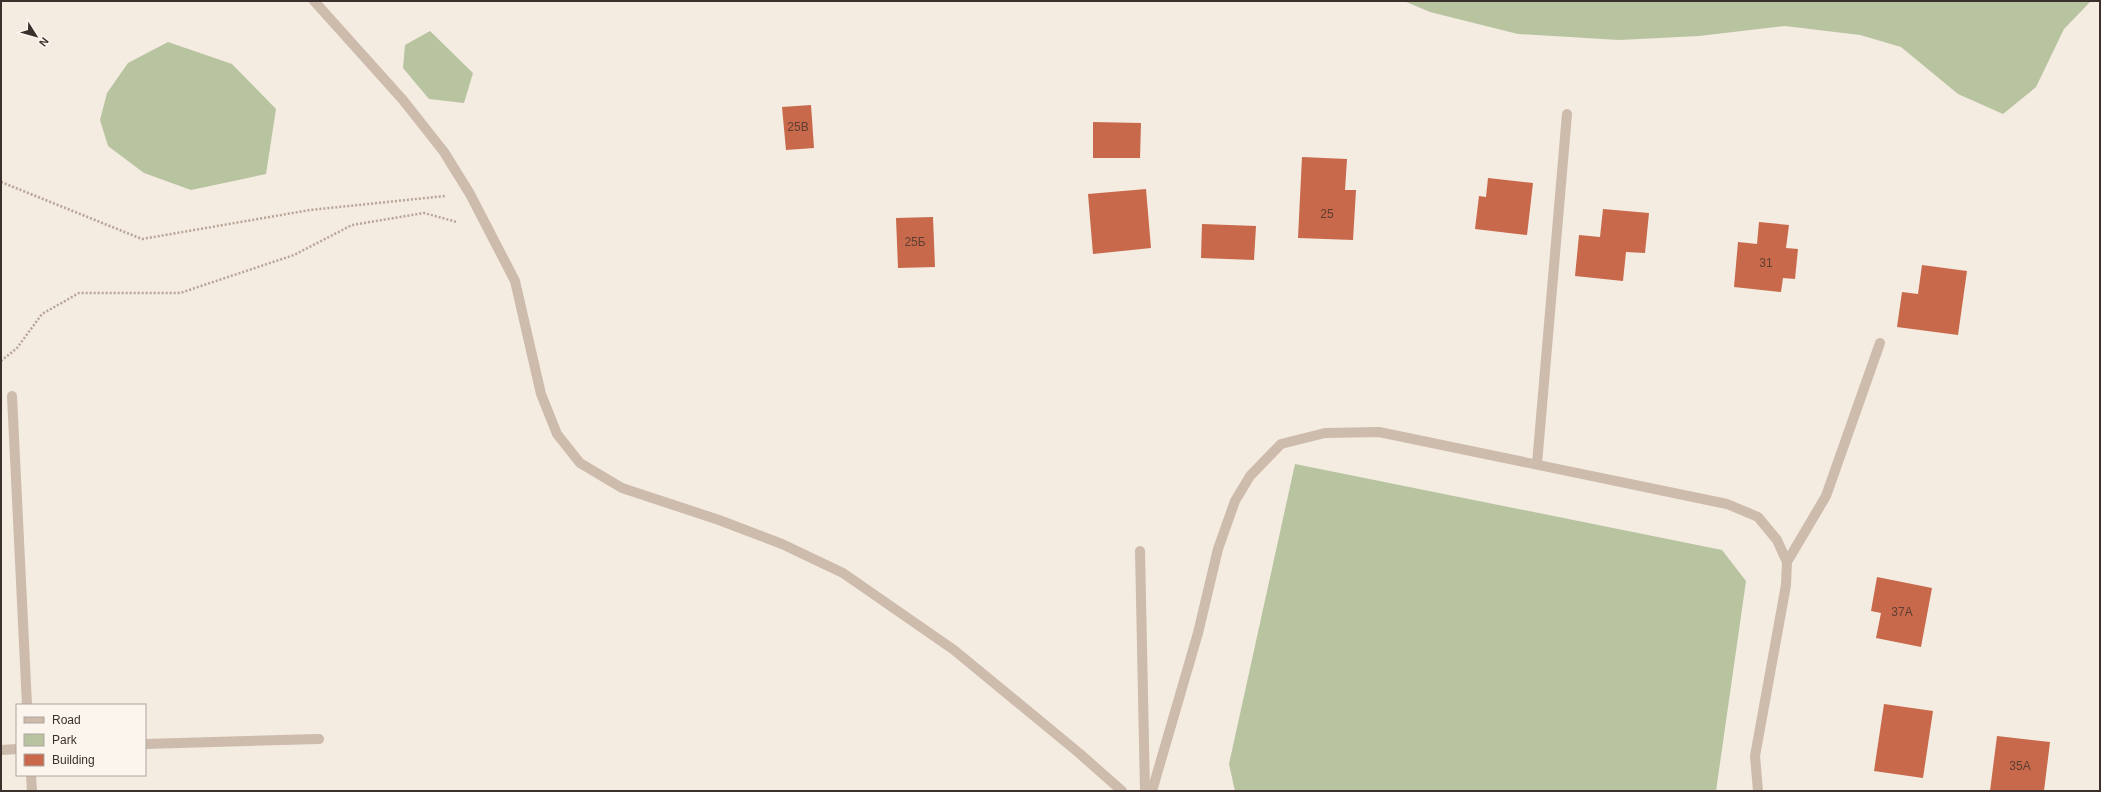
<svg xmlns="http://www.w3.org/2000/svg" width="2101" height="792" viewBox="0 0 2101 792" font-family="Helvetica,sans-serif">
<rect width="100%" height="100%" fill="#f4ebe1"/>
<path fill="#b8c4a0" d="M 1404,1 L 2091,1 L 2064,29 L 2036,87 L 2003,114 L 1958,94 L 1901,47 L 1860,35 L 1785,26 L 1699,36 L 1619,40 L 1518,34 L 1430,12 Z
M 430,31 L 473,73 L 464,103 L 429,99 L 403,68 L 405,45 Z
M 168,42 L 232,64 L 276,109 L 266,174 L 191,190 L 144,173 L 108,146 L 100,120 L 107,93 L 128,63 Z
M 1295,464 L 1722,550 L 1746,581 L 1716,791 L 1235,791 L 1229,764 Z"/>
<path fill="#c8694b" d="M 811,105 L 814,148 L 786,150 L 782,107 Z
M 1093,122 L 1141,123 L 1140,158 L 1093,158 Z
M 1302,157 L 1347,159 L 1345,190 L 1356,190 L 1353,240 L 1298,238 Z
M 1488,178 L 1533,183 L 1527,235 L 1475,229 L 1479,196 L 1486,197 Z
M 1146,189 L 1151,248 L 1093,254 L 1088,194 Z
M 1603,209 L 1649,213 L 1645,253 L 1626,252 L 1623,281 L 1575,276 L 1579,235 L 1600,237 Z
M 933,217 L 935,267 L 898,268 L 896,218 Z
M 1759,222 L 1789,225 L 1786,248 L 1798,249 L 1795,279 L 1783,278 L 1781,292 L 1734,287 L 1738,242 L 1757,244 Z
M 1202,224 L 1256,226 L 1254,260 L 1201,258 Z
M 1922,265 L 1967,271 L 1958,335 L 1897,327 L 1902,292 L 1918,294 Z
M 1877,577 L 1932,588 L 1921,647 L 1876,638 L 1881,613 L 1871,611 Z
M 1884,704 L 1933,711 L 1923,778 L 1874,771 Z
M 1997,736 L 2050,742 L 2044,791 L 1990,791 Z"/>
<g fill="none" stroke-linecap="round" stroke-linejoin="round">
<path stroke="#b9a596" stroke-width="2.5" stroke-dasharray="2 2" stroke-linecap="butt" d="M 1,182 L 142,239 L 310,210 L 445,196
M 1,361 L 17,348 L 42,314 L 79,293 L 180,293 L 294,255 L 352,225 L 424,213 L 457,222"/>
<path stroke="#cdbbac" stroke-width="10" d="M 12,396 L 27,705
M 1537,464 L 1567,114
M 1140,551 L 1145,791
M 1787,562 L 1826,496 L 1880,343
M 145,744 L 319,739
M 1,750 L 17,749
M 31,775 L 32,791"/>
<path stroke="#cdbbac" stroke-width="10" d="M 314,1 L 403,100 L 444,152 L 470,194 L 515,281 L 541,394 L 557,434 L 580,463 L 622,488 L 719,520 L 782,544 L 843,573 L 954,650 L 1079,753 L 1122,791
M 1152,791 L 1198,633 L 1218,549 L 1235,501 L 1250,476 L 1281,444 L 1325,433 L 1379,432 L 1727,504 L 1758,517 L 1777,540 L 1787,562 L 1786,585 L 1755,756 L 1758,791"/>
</g>
<g text-anchor="middle" dominant-baseline="central" stroke-width="3" stroke-linejoin="round" paint-order="stroke">
<g font-size="12" fill="#5e3e33">
<text x="798" y="127">25В</text>
<text x="1327" y="214">25</text>
<text x="915" y="242">25Б</text>
<text x="1766" y="263">31</text>
<text x="1902" y="612">37А</text>
<text x="2020" y="766">35А</text>
</g>
</g>
<rect width="2101" height="792" fill="none" stroke="#3b302b" stroke-width="4"/>
<rect x="16" y="704" width="130" height="72" fill="#fbf5ee" stroke="#aea6a0"/>
<rect x="24" y="717" width="20" height="6" fill="#cdbbac" stroke="#aea6a0"/>
<text x="52" y="724" font-size="12" fill="#3b302b">Road</text>
<rect x="24" y="734" width="20" height="12" fill="#b8c4a0" stroke="#aea6a0"/>
<text x="52" y="744" font-size="12" fill="#3b302b">Park</text>
<rect x="24" y="754" width="20" height="12" fill="#c8694b" stroke="#aea6a0"/>
<text x="52" y="764" font-size="12" fill="#3b302b">Building</text>
<g transform="translate(36 36) rotate(127)" stroke="#fbf5ee" stroke-width="3" paint-order="stroke">
<path d="M0-3L7 15L0 10L-7 15Z" fill="#3b302b"/>
<text y="-6" font-size="11" font-weight="bold" text-anchor="middle" fill="#3b302b">N</text>
</g>
</svg>
